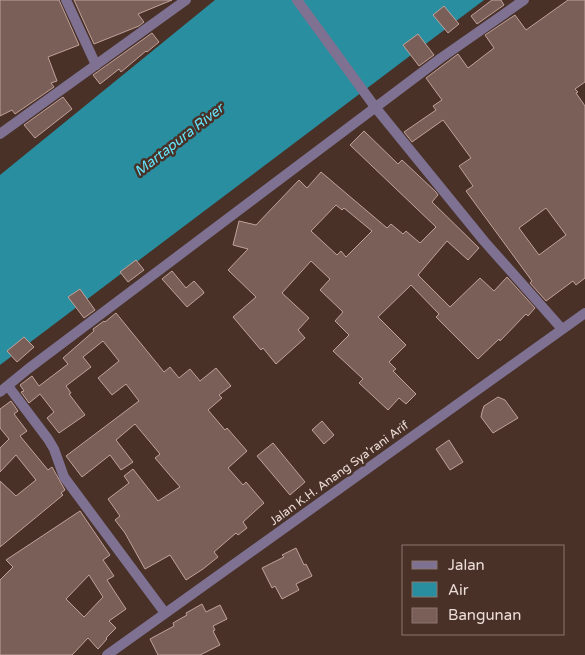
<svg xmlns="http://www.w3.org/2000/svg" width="585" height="655" viewBox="0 0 585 655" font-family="'Varela Round',sans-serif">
<rect width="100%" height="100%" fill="#493128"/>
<path fill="#298fa0" d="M 215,0 L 484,0 L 0,365 L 0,175 Z"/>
<path fill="#7a5e58" stroke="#c1a29b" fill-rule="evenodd" d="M 0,0 L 59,0 L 79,45 L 48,57 L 57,81 L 51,83 L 54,87 L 15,114 L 12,110 L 0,116 Z
M 74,0 L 172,0 L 138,14 L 144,22 L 139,26 L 94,44 Z
M 492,0 L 501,0 L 504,5 L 477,24 L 471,16 Z
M 568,0 L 585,0 L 585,82 L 575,89 L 578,92 L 576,93 L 585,106 L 585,278 L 576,285 L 573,281 L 546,301 L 530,283 L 532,281 L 466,191 L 473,186 L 459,166 L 471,158 L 443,120 L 412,142 L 404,132 L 436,110 L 433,106 L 442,100 L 426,78 L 458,54 L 468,68 L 494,48 L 485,35 L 515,15 L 526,30 ZM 546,208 L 566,235 L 539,255 L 519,228 Z
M 444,6 L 459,24 L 448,33 L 433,15 Z
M 152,33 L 159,42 L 147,52 L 146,51 L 121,72 L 119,69 L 100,84 L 93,75 Z
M 418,34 L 434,55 L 419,66 L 403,45 Z
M 63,97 L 72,109 L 35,138 L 24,125 Z
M 364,131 L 398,164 L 402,160 L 436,192 L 438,195 L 432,202 L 479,248 L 468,260 L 447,241 L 418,275 L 450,307 L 480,278 L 494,291 L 507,277 L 535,308 L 528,316 L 526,314 L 500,341 L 499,339 L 478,359 L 436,317 L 439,314 L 411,285 L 378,317 L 406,345 L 389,362 L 396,369 L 393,371 L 416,394 L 406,404 L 399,398 L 388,410 L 359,383 L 363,379 L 333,351 L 349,335 L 335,321 L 343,312 L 320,290 L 330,279 L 311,261 L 282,293 L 309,318 L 298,330 L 305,338 L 276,364 L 263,348 L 261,350 L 233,317 L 256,297 L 228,270 L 248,249 L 233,245 L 239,221 L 256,225 L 299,180 L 307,188 L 321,172 L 387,228 L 391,224 L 403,234 L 406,231 L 420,243 L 436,227 L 350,145 ZM 336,205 L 342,210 L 344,208 L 372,231 L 346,257 L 341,251 L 337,255 L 311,231 Z
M 136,260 L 144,270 L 128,282 L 120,272 Z
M 172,271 L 186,288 L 194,281 L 203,291 L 204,293 L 187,307 L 162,279 Z
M 80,289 L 95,310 L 84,318 L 68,297 Z
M 116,313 L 164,372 L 170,367 L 179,378 L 190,369 L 200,381 L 216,368 L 231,386 L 219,395 L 222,398 L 208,410 L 225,430 L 227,428 L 247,451 L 228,468 L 243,485 L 246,482 L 264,503 L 243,522 L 247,528 L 238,535 L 236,533 L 214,552 L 218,557 L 203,569 L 186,580 L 170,555 L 145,569 L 125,533 L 115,520 L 120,516 L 108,499 L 129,483 L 124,476 L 133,469 L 158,501 L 180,487 L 155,458 L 160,454 L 135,424 L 116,440 L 133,462 L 121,470 L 110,455 L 82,477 L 66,456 L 139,401 L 126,384 L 112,395 L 98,378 L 119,361 L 103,341 L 83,357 L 91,367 L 66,386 L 71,393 L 69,394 L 85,415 L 59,433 L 47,418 L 54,412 L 40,394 L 29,403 L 21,392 L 24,391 L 20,385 L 32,376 L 39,386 L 68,364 L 63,358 L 94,331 L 93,329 L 104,321 L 105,322 Z
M 24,337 L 34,347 L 17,362 L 7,351 Z
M 498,397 L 505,400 L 518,418 L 493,433 L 481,417 L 482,412 L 484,406 Z
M 11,401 L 18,411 L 14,414 L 27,431 L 20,436 L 48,470 L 52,467 L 65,490 L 61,493 L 63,495 L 0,547 L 0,481 L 16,496 L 36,480 L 16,455 L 0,472 L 0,448 L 9,439 L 0,428 L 0,409 Z
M 322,421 L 334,435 L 324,444 L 312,430 Z
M 449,440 L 463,462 L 450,470 L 436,449 Z
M 273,443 L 305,482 L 290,495 L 257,456 Z
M 80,511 L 110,555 L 103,560 L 114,576 L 107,580 L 126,609 L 109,621 L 116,628 L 106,638 L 107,639 L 98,649 L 88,638 L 72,655 L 0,655 L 0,580 L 13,567 L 6,560 ZM 89,575 L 103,597 L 84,617 L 66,599 Z
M 296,548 L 304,565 L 306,564 L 312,576 L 296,584 L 299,590 L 282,599 L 275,586 L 272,588 L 262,568 L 284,557 L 282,555 Z
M 202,604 L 206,612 L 220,605 L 227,619 L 213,626 L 215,630 L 213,631 L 220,645 L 200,655 L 158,655 L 150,639 L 174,626 L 173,623 L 187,615 L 186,613 Z"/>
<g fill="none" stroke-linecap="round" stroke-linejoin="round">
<path stroke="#7e7192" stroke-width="10" d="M 66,0 L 96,65
M 297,0 L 375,107 L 484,241 L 562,329
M 8,386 L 48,439 L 54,449 L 64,477 L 165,613
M 0,392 L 28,369 L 441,58 L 524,0"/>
<path stroke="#7e7192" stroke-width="10" d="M 0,134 L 186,0
M 107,655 L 585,313"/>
</g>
<g text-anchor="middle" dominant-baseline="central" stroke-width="5" stroke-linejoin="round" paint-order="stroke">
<g font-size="12" fill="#edddd7" stroke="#493128">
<text transform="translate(339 473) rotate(-36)">Jalan K.H. Anang Sya'rani Arif</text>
</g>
<g font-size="14" font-style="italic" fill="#64e5fb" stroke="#493128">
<text transform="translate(179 140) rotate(-38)">Martapura River</text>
</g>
</g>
<rect x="402" y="545" width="162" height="90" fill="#493128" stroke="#8b766e"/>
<rect x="412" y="561" width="25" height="8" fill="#7e7192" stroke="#8b766e"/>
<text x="448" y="570" font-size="15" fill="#edddd7">Jalan</text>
<rect x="412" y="582" width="25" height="15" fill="#298fa0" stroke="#8b766e"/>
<text x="448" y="595" font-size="15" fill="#edddd7">Air</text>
<rect x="412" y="608" width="25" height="15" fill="#7a5e58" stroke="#8b766e"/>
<text x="448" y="620" font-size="15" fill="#edddd7">Bangunan</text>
</svg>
